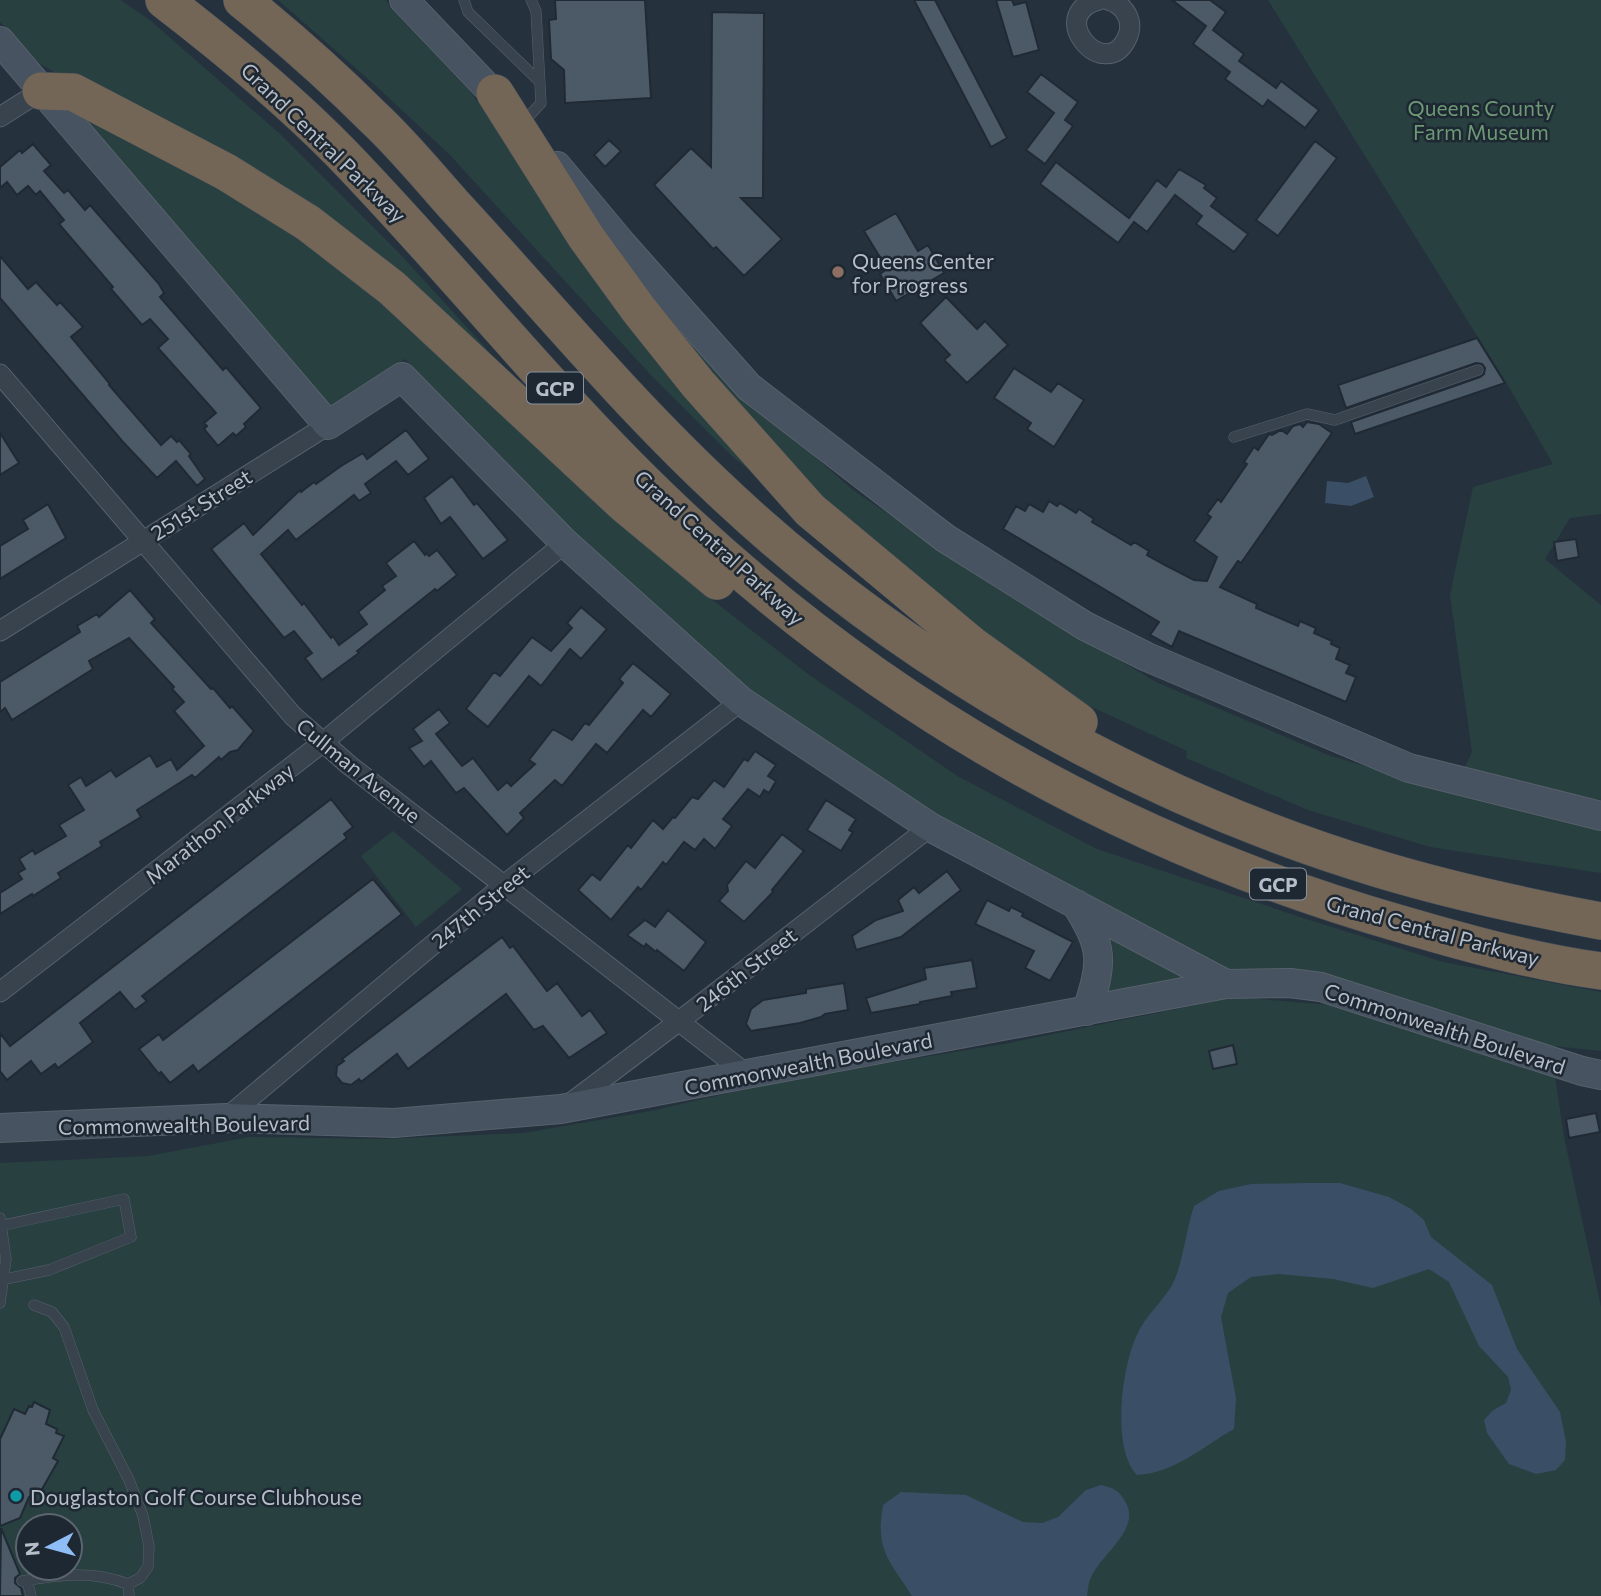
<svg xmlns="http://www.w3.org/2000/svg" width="1601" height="1596" viewBox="0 0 1601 1596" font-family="Commissioner,sans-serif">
<rect width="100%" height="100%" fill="#25323e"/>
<path fill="#284040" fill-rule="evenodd" d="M 0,0 L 121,0 L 151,21 L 281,135 L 399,253 L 516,381 L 86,91 L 39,63 L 0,22 Z
M 278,0 L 386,0 L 394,12 L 470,91 L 569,233 L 799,508 L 734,458 L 649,373 L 449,154 L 376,86 Z
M 1268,0 L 1601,0 L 1601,514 L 1570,518 L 1545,559 L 1601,605 L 1601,800 L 1462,773 L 1472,752 L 1450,595 L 1473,487 L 1553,464 L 1509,387 Z
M 83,109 L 303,233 L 429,337 L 697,588 L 808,674 L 959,777 L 1097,849 L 1300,917 L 1443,962 L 1601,992 L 1601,1051 L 1554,1046 L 1213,968 L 929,818 L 702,657 L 539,500 L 405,359 L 337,404 L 327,407 L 81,119 Z
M 668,316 L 768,416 L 853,490 L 1003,591 L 1156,682 L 1328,755 L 1490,804 L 1601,826 L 1601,873 L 1430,847 L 1308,810 L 1186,758 L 1187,751 L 1079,701 L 922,586 L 811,489 L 662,321 Z
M 393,831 L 462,889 L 416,927 L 361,856 Z
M 1110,937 L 1190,978 L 1104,993 L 1112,972 L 1114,956 Z
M 1236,997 L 1354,1007 L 1554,1070 L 1564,1137 L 1601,1307 L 1601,1596 L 0,1596 L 0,1163 L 148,1156 L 249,1137 L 383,1139 L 524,1133 L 651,1111 L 784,1080 L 1004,1044 ZM 28,1526 L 70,1526 L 70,1568 L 28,1568 Z"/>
<path fill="#3a4f65" d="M 1366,476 L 1374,497 L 1351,506 L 1325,503 L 1327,481 L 1348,483 Z
M 1305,1183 L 1340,1183 L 1389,1197 L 1411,1209 L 1424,1220 L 1431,1237 L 1492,1285 L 1517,1349 L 1560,1412 L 1566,1442 L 1565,1460 L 1556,1470 L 1536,1474 L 1509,1464 L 1487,1433 L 1484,1420 L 1492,1411 L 1506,1403 L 1511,1390 L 1508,1377 L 1479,1346 L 1449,1282 L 1429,1269 L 1373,1288 L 1333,1279 L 1278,1274 L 1251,1277 L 1228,1293 L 1221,1317 L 1236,1398 L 1234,1429 C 1202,1447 1175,1473 1137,1475 C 1110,1448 1122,1358 1141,1327 C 1151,1310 1167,1297 1175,1279 C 1184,1256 1186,1230 1194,1206 L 1219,1191 L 1251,1184 Z
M 1101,1485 C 1114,1488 1120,1491 1126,1503 C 1141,1531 1098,1556 1090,1580 C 1088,1584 1088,1591 1087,1596 L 912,1596 C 889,1560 875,1550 883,1505 L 901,1492 L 966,1495 L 1023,1522 L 1042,1523 L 1058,1517 L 1086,1490 Z"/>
<path fill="#4c5967" stroke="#202a35" stroke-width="2" d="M 555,0 L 645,0 L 651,98 L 565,103 L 564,70 L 551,59 L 549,20 L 556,19 Z
M 914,0 L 935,0 L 1007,138 L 991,147 Z
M 996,0 L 1012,0 L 1014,5 L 1026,2 L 1039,50 L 1013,57 Z
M 1172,0 L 1210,0 L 1226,12 L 1213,30 L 1244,54 L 1239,61 L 1276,88 L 1281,81 L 1319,110 L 1305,128 L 1268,100 L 1263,107 L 1225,79 L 1230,72 L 1193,44 L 1206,26 Z
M 712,12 L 764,13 L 763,198 L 741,198 L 782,239 L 744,276 L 716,247 L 713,249 L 654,185 L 691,148 L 711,167 Z
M 1041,74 L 1078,102 L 1065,120 L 1073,126 L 1045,164 L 1026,150 L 1054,113 L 1027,92 Z
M 609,140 L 621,151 L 605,167 L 594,155 Z
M 1315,141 L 1337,158 L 1278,236 L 1256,220 Z
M 33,144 L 51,165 L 44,171 L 64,193 L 68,190 L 85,210 L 90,205 L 159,284 L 164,293 L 160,297 L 223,370 L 226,367 L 261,408 L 244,424 L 246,427 L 236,436 L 233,433 L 218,446 L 204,429 L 207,426 L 204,423 L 216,413 L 158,348 L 168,339 L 150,319 L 142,325 L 111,289 L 113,287 L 59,224 L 64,220 L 40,191 L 36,195 L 28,186 L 17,195 L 7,182 L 0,188 L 0,167 L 20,150 L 22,153 Z
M 1056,162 L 1129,218 L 1157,180 L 1166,187 L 1179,169 L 1206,185 L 1204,188 L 1217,198 L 1211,206 L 1248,234 L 1234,252 L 1196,224 L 1202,216 L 1175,195 L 1147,232 L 1134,222 L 1118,243 L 1040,184 Z
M 896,213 L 918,251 L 928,245 L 944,273 L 896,301 L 880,274 L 887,269 L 864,231 Z
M 0,256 L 28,289 L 36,282 L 57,305 L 60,302 L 83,327 L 71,337 L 110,384 L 109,385 L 161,445 L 171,436 L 177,442 L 179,440 L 191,454 L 189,456 L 205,479 L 197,486 L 176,461 L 157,478 L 123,442 L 0,298 Z
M 946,297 L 977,329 L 985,321 L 1008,345 L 967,383 L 944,360 L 950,355 L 920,323 Z
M 1477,338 L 1505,383 L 1355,434 L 1351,422 L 1480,377 L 1484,374 L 1485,368 L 1482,364 L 1476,363 L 1346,408 L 1338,385 Z
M 1014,368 L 1051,392 L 1058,383 L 1084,400 L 1054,447 L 1027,429 L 1031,423 L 994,398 Z
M 1307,422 L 1319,424 L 1332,433 L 1241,563 L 1238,561 L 1220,587 L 1257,604 L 1256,608 L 1298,626 L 1300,621 L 1316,628 L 1314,633 L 1332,641 L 1331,644 L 1340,648 L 1336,659 L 1350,665 L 1346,673 L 1356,677 L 1346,702 L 1179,631 L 1172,647 L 1150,635 L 1159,622 L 1003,529 L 1016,506 L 1025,511 L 1029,504 L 1043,512 L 1049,501 L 1057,506 L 1060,503 L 1076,513 L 1079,509 L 1094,519 L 1092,522 L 1131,545 L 1134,542 L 1149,551 L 1147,555 L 1165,565 L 1194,580 L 1207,581 L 1217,557 L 1194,541 L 1211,517 L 1207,514 L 1218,499 L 1221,502 L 1247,464 L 1244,462 L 1254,447 L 1258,450 L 1269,434 L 1272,435 L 1281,430 L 1287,434 L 1293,426 L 1300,424 L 1303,427 Z
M 406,430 L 429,459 L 408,475 L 396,461 L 365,484 L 371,493 L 359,501 L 354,495 L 296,540 L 288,530 L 261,554 L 302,605 L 304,603 L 331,638 L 333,636 L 339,645 L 367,624 L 358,612 L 385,590 L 382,586 L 396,576 L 386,563 L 414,541 L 425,555 L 427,553 L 429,556 L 437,550 L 457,575 L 437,591 L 435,589 L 357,651 L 359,653 L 322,680 L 305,658 L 312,653 L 294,631 L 284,638 L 211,549 L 244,523 L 253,535 L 300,490 L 301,492 L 314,482 L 316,484 L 341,466 L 363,453 L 367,459 Z
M 0,433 L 19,463 L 0,475 Z
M 452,476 L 474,505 L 477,503 L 508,540 L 483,559 L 450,517 L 441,524 L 424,498 Z
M 48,504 L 66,538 L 0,579 L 0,546 L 28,529 L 23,520 Z
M 1576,539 L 1579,557 L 1557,561 L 1554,542 Z
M 130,590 L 155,619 L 151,623 L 211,689 L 213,688 L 230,708 L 232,706 L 254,731 L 238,750 L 230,752 L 221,760 L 219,757 L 195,778 L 192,775 L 137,810 L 141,817 L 100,842 L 102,846 L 58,873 L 61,878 L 33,896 L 32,894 L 0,914 L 0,893 L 22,879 L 18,873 L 25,869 L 19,859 L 33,850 L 35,854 L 66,836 L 59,825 L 84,810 L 68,785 L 81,777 L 86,786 L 111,770 L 116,777 L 150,755 L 157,767 L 171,759 L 177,770 L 204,746 L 174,711 L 184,702 L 172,689 L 174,687 L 129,638 L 89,661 L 93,669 L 12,720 L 5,708 L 0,712 L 0,682 L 80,632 L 77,626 L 97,614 L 99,617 Z
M 581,607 L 607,629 L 581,659 L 570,649 L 541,686 L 529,676 L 488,727 L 466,709 L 494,672 L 500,676 L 532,637 L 551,651 L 572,628 L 567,623 Z
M 633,663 L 671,694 L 651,717 L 643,710 L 607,753 L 596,744 L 562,786 L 555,780 L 520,813 L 524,818 L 507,835 L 464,788 L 456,793 L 431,761 L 424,767 L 409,748 L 422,741 L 413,729 L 439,709 L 450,723 L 436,734 L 462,766 L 473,758 L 498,790 L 507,782 L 511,786 L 535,764 L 529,760 L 553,729 L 572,740 L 585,723 L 589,725 L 623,683 L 619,679 Z
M 755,751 L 776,765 L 768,776 L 776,781 L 769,793 L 764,790 L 760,797 L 748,789 L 723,819 L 732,826 L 715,849 L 704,839 L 695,850 L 684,842 L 666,865 L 663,862 L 641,890 L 638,887 L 611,920 L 578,890 L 592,874 L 600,880 L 628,845 L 631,848 L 653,820 L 663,829 L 673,817 L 675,818 L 692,797 L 698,799 L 714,780 L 724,787 L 744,759 L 748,761 Z
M 331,799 L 353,827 L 344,834 L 347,838 L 142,996 L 147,1001 L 135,1010 L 120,992 L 80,1023 L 93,1042 L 58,1068 L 55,1064 L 41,1074 L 31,1061 L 7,1080 L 0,1071 L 0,1033 L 10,1046 Z
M 826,800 L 856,819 L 849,830 L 853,832 L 841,851 L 807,830 Z
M 782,834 L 804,851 L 772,890 L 773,892 L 744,922 L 719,901 L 728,891 L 727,885 L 746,861 L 755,868 Z
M 947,871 L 961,890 L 901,937 L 856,950 L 852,936 L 876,920 L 903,911 L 898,900 L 914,887 L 919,893 Z
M 373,879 L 402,914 L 198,1072 L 193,1065 L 170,1083 L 161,1072 L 159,1074 L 139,1049 L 159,1034 L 163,1040 Z
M 987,900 L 1009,911 L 1011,907 L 1023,913 L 1022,916 L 1073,942 L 1050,981 L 1025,968 L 1034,951 L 975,924 Z
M 668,910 L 706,942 L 684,971 L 657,950 L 656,952 L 646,944 L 644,947 L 627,935 L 645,920 L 655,927 Z
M 502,937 L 510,948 L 513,946 L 547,991 L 557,983 L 582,1016 L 590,1010 L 607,1033 L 569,1058 L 543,1026 L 534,1030 L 506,994 L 408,1069 L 397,1054 L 361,1082 L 359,1079 L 351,1085 L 342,1083 L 336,1076 L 337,1066 L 344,1061 L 342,1059 Z
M 972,960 L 977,988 L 951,992 L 952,996 L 920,1002 L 920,1004 L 871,1013 L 866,998 L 926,979 L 924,968 Z
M 844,983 L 848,1010 L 825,1014 L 821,1017 L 800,1023 L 751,1031 L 746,1024 L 751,1009 L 763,1000 L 806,993 L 806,989 Z
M 1233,1045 L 1237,1064 L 1213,1069 L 1209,1051 Z
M 1596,1113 L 1600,1132 L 1569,1138 L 1566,1119 Z
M 34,1402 L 50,1410 L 46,1424 L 57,1429 L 56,1433 L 64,1436 L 53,1458 L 58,1461 L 41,1491 L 29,1497 L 20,1518 L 0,1526 L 0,1439 L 14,1409 L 25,1414 L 29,1406 L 32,1407 Z
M 1,1528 L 20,1574 L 15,1578 L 15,1583 L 21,1588 L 23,1596 L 0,1596 Z"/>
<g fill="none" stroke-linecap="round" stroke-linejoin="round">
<defs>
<path id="lane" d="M 464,0 L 468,12 L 540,82
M 522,124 L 541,103 L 536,11 L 531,0
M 1234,437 L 1307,414 L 1335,420 L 1478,370
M 0,1218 L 6,1259 L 0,1303
M 0,1226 L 124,1199 L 131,1237 L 49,1270 L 0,1280
M 34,1305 L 52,1312 L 64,1327 L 93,1410 L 129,1480 L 143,1516 L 149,1546 L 148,1567 L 140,1578 L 128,1584
M 27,1580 L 31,1596
M 22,1581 C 59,1575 92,1570 128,1584 L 129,1596"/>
<path id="street" d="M 1099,0 C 1044,14 1105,85 1127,38 C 1135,21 1124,4 1108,0
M 0,117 L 41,91
M 0,374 L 293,716 L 349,765 L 748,1075
M 0,631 L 328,425
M 0,992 L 322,743 L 565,543
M 568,1105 L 678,1022 L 930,827
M 226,1118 L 504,885 L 741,701"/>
<path id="secondary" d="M 404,0 L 508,109
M 0,41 L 328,425 L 402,377 L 565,543 L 741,701 L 930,827 L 1226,984
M 557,166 L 623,245 L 749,387 L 945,538 L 1085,626 L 1147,657 L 1409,768 L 1601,816
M 1076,904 C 1104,949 1103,961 1087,1011
M 0,1128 L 226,1118 L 394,1123 L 561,1109 L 1226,984 L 1290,983 L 1321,987 L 1582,1071 L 1601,1075"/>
<path id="highway" d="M 164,0 C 225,47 285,96 339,151 C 453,268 554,398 673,510 C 881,708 1126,845 1401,924 C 1466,943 1534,962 1601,971
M 242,0 C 288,37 332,76 374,118 C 403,145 428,176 454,205 C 540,298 621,396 713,483 C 895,658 1137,796 1379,869 C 1452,891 1526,907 1601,921
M 41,91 L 73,92 L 226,172 L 308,223 L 392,288 L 624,504 L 717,581
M 495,93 L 586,237 L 639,310 L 698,384 L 810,510 L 972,645 L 1079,722"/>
</defs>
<use href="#lane" stroke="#57616c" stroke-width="11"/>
<use href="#street" stroke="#57616c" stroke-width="21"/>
<use href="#secondary" stroke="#57616c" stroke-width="30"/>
<use href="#highway" stroke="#444e59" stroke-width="38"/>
<use href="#lane" stroke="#39434e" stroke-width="10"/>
<use href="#street" stroke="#39434e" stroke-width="19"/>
<use href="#secondary" stroke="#485361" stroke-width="28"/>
<use href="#highway" stroke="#746657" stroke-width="37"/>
</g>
<circle fill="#8d6e63" stroke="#1e2833" stroke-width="2.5" cx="838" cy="272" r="7"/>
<circle fill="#0f9aa8" stroke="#1e2833" stroke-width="2.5" cx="16" cy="1496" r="7"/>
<g text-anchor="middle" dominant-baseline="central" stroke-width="5" stroke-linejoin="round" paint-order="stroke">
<g fill="#1e2833" stroke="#88919c" stroke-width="2">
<rect x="527" y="372.5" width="56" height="31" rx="5"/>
<rect x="1250" y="868.5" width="56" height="31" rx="5"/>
</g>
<g font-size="19" font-weight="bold" fill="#b6bec9">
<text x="555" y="388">GCP</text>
<text x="1278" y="884">GCP</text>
</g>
<g font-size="21" fill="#6d9974" stroke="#1e2833">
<text x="1481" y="107">Queens County<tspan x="1481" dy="24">Farm Museum</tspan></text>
</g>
<g font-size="21" fill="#b6bec9" stroke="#1e2833">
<text transform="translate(324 142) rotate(44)">Grand Central Parkway</text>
<text transform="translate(201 504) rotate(-32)">251st Street</text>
<text transform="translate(720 547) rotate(42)">Grand Central Parkway</text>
<text transform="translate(359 770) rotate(39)">Cullman Avenue</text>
<text transform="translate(219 823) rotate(-38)">Marathon Parkway</text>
<text transform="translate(480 906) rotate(-39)">247th Street</text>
<text transform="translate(1433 930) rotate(15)">Grand Central Parkway</text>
<text transform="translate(746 969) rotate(-38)">246th Street</text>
<text transform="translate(1445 1028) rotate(18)">Commonwealth Boulevard</text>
<text transform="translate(808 1063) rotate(-11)">Commonwealth Boulevard</text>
<text transform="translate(184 1124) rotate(-1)">Commonwealth Boulevard</text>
</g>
<g font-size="21" fill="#b6bec9" stroke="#1e2833" text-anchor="start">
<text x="852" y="260">Queens Center<tspan x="852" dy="24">for Progress</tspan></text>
<text x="30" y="1496">Douglaston Golf Course Clubhouse</text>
</g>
</g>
<g transform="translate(49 1547) rotate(264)"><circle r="33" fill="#1e2833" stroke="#5b646f" stroke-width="2"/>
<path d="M0-5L12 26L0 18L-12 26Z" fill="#8fbdf5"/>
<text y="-10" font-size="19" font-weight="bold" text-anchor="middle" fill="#b6bec9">N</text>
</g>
</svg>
